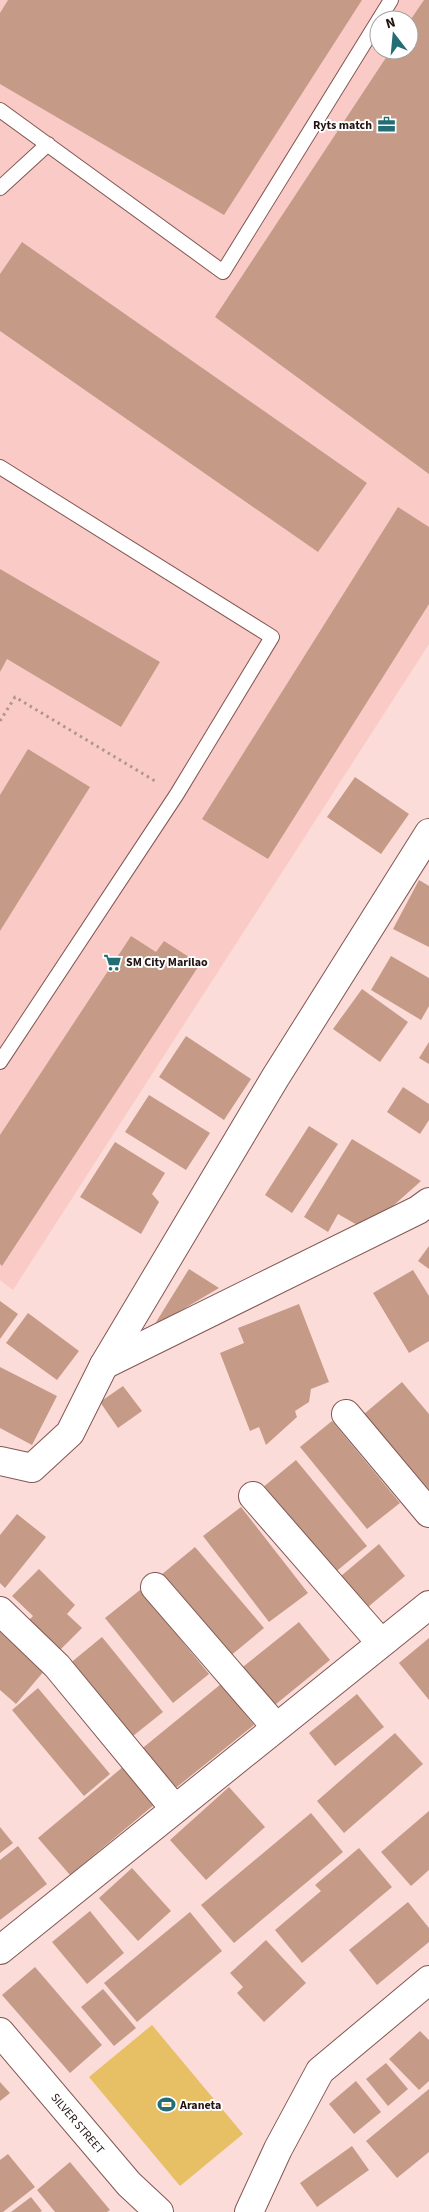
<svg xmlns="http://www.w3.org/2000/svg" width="429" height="2212" viewBox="0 0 429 2212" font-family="'Source Sans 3',sans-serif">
<rect width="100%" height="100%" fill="#fbdcd8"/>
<path fill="#facbc6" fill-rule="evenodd" d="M 0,0 L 429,0 L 429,644 L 13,1290 L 0,1280 ZM 379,20 L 409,20 L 409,50 L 379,50 Z"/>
<path fill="#e7bf65" d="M 152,2025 L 243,2134 L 180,2186 L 89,2077 Z"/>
<path fill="#c59b87" d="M 8,0 L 362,0 L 224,215 L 0,84 L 0,13 Z
M 424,0 L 429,0 L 429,474 L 215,317 L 391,50 L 409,50 L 409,22 Z
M 22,242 L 367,483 L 318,552 L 0,331 L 0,274 Z
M 398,507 L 429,527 L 429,604 L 268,859 L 202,819 Z
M 0,569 L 160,662 L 121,727 L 7,659 L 0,672 Z
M 28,749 L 90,787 L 0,931 L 0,795 Z
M 355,777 L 409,814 L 381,854 L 327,817 Z
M 419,880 L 429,886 L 429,947 L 393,929 Z
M 131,936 L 156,952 L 164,941 L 200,964 L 2,1266 L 0,1264 L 0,1135 Z
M 391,956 L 429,978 L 429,1006 L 421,1020 L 371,990 Z
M 362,989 L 408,1022 L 380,1062 L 333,1029 Z
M 186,1036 L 251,1079 L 224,1120 L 159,1077 Z
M 429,1042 L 429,1064 L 419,1058 Z
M 403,1087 L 429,1104 L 429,1120 L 420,1134 L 387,1112 Z
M 149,1095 L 210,1133 L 186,1170 L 125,1132 Z
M 309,1126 L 338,1144 L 292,1213 L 265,1195 Z
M 352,1139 L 421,1181 L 366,1230 L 338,1214 L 328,1232 L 304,1217 Z
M 115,1142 L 165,1173 L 152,1194 L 159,1202 L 141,1234 L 80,1197 Z
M 429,1246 L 429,1269 L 418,1261 Z
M 189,1269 L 219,1288 L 153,1327 Z
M 413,1270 L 429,1296 L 429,1341 L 409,1353 L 373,1293 Z
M 0,1301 L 18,1314 L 0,1339 Z
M 299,1304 L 329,1382 L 311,1389 L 309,1402 L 295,1411 L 297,1417 L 266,1445 L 259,1427 L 250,1431 L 220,1353 L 244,1343 L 238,1328 Z
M 28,1313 L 79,1351 L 57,1380 L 6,1343 Z
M 0,1367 L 57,1396 L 32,1445 L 0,1428 Z
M 402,1382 L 429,1414 L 429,1491 L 364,1414 Z
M 123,1386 L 142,1411 L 118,1428 L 100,1402 Z
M 332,1421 L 400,1503 L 367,1529 L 300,1447 Z
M 296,1460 L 367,1546 L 333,1574 L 262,1488 Z
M 241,1507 L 308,1593 L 269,1622 L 203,1536 Z
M 17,1514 L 46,1537 L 5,1588 L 0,1583 L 0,1535 Z
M 379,1544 L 405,1576 L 362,1612 L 335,1581 Z
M 195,1547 L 264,1628 L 229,1657 L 161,1575 Z
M 39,1569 L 75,1605 L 67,1614 L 82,1628 L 54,1656 L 24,1625 L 33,1616 L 12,1596 Z
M 140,1590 L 209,1674 L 173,1703 L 105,1618 Z
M 0,1620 L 50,1664 L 16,1704 L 0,1690 Z
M 299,1622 L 330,1660 L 270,1709 L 239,1670 Z
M 102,1637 L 163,1712 L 128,1740 L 68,1665 Z
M 429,1638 L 429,1700 L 399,1663 Z
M 221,1684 L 254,1725 L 172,1791 L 139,1751 Z
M 38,1688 L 110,1774 L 84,1796 L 12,1710 Z
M 357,1694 L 384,1727 L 335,1766 L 309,1733 Z
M 395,1733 L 423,1764 L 344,1833 L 317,1801 Z
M 124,1766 L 155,1804 L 70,1875 L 38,1838 Z
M 229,1787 L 265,1827 L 206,1880 L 170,1840 Z
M 429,1811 L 429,1870 L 411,1886 L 381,1852 Z
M 311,1813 L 343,1852 L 234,1943 L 201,1905 Z
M 0,1827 L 13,1843 L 0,1853 Z
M 18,1846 L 47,1884 L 0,1920 L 0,1860 Z
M 359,1848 L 392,1887 L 302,1963 L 275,1930 L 321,1891 L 315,1885 Z
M 132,1868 L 171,1911 L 138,1941 L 99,1898 Z
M 408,1902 L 429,1928 L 429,1942 L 377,1985 L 349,1950 Z
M 90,1911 L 124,1953 L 87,1984 L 52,1942 Z
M 190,1912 L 222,1951 L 137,2022 L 104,1983 Z
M 266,1940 L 306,1983 L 264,2022 L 237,1993 L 243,1987 L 230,1973 Z
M 35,1967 L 102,2045 L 70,2073 L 2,1995 Z
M 103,1989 L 136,2028 L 114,2046 L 81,2007 Z
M 420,2031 L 429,2040 L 429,2081 L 419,2090 L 389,2059 Z
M 386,2063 L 408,2089 L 388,2106 L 366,2079 Z
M 356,2081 L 381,2112 L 354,2134 L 329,2104 Z
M 0,2082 L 10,2093 L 0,2101 Z
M 429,2089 L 429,2152 L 397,2178 L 366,2141 Z
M 352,2146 L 369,2170 L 317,2207 L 300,2183 Z
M 8,2154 L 35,2187 L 3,2212 L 0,2212 L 0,2160 Z
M 70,2162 L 110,2210 L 107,2212 L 55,2212 L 37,2190 Z
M 31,2197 L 42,2211 L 40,2212 L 11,2212 Z"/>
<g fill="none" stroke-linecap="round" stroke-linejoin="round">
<defs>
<path id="service" d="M 0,110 L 223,272 L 391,0
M 0,188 L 48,144
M 0,467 L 272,637 L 177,794 L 0,1062"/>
<g id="minor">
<path d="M 104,1365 L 418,1210 L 429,1202"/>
<path d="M 346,1414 L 429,1513"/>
<path d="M 0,1461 L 32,1468 L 70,1433 L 104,1365 L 275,1078 L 429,833"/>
<path d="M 253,1496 L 381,1643"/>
<path d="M 155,1587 L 276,1727"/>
<path d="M 0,1611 L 57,1666 L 175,1809"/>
<path d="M 0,1950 L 429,1605"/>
<path id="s1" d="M 0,2032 L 129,2184 L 159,2212"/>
<path d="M 249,2212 L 278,2149 L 320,2071 L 429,1980"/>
</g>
</defs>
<use href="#service" stroke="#825753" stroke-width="16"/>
<use href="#minor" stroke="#825753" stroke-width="30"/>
<path stroke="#af9591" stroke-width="3" stroke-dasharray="2.5 4" stroke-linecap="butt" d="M 0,721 L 15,697 L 155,781"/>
<use href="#service" stroke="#fff" stroke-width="14"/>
<use href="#minor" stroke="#fff" stroke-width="28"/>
</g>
<defs>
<symbol id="office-bare" viewBox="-9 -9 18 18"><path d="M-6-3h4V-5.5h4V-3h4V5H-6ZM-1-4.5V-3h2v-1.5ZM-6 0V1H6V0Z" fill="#236d75" stroke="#fff" stroke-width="2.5" paint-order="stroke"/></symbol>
<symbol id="supermarket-bare" viewBox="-9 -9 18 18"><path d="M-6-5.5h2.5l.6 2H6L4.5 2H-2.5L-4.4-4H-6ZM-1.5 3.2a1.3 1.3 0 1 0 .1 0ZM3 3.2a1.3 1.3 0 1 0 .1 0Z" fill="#236d75" stroke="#fff" stroke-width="2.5" paint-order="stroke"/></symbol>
<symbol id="stadium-bare" viewBox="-9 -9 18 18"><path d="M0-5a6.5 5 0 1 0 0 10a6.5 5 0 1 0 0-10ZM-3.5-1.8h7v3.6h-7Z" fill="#236d75" stroke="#fff" stroke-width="2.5" paint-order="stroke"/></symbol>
</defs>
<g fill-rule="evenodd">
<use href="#office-bare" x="374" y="112" width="25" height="25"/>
<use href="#supermarket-bare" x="100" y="950" width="25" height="25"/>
<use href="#stadium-bare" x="154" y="2092" width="25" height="25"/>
</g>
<g text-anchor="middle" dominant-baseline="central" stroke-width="4" stroke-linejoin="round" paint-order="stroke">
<g font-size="12" font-weight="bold" fill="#241311" stroke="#fff" text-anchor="start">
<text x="372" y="125" text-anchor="end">Ryts match</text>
<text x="126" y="962">SM City Marilao</text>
<text x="180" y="2105">Araneta</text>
</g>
<g font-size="12" fill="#241311" stroke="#fff">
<text stroke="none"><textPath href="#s1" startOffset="120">SILVER STREET</textPath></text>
</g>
</g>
<g transform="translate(394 35) rotate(344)"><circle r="24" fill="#ffffff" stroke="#a7a1a0"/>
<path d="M0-4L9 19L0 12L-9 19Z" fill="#236d75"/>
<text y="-8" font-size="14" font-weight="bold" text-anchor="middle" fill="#241311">N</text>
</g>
</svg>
